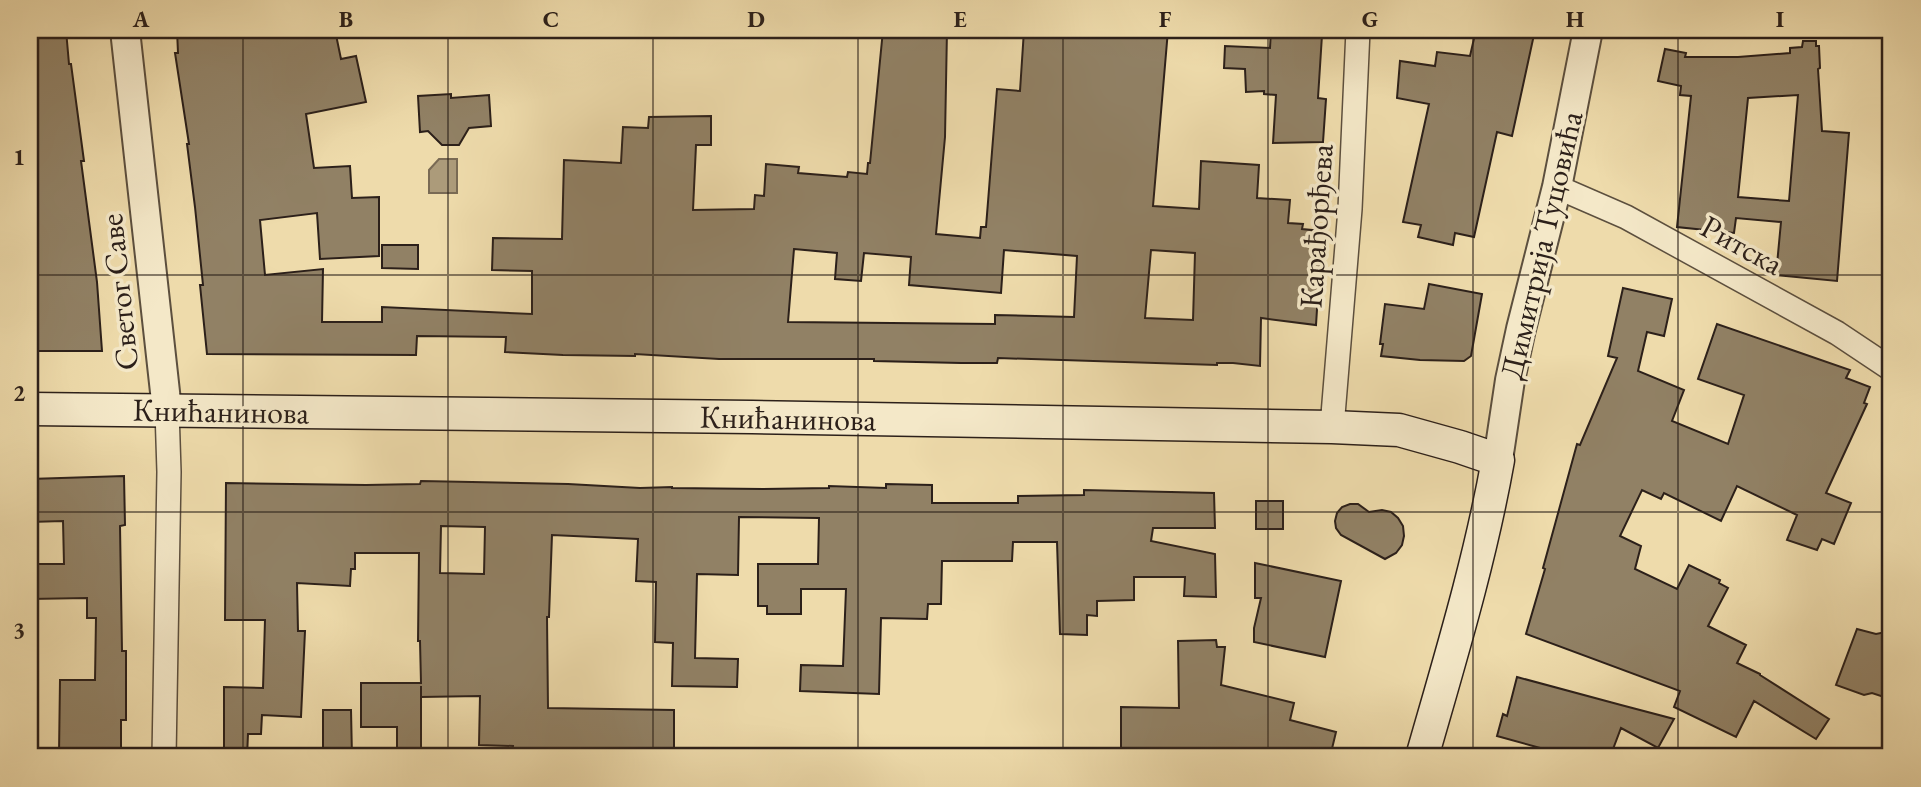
<svg xmlns="http://www.w3.org/2000/svg" width="1921" height="787" viewBox="0 0 1921 787" font-family="'EB Garamond',serif">
<rect width="100%" height="100%" fill="#eedbab"/>
<filter id="stains"><feTurbulence type="fractalNoise" baseFrequency=".00286" numOctaves="4"/><feColorMatrix values="0 0 0 0 .2 0 0 0 0 .09 0 0 0 0 .02 0 0 0 .5 -.17"/></filter>
<radialGradient id="worn" r=".72"><stop offset=".6" stop-color="#630" stop-opacity="0"/><stop offset="1" stop-color="#630" stop-opacity=".3"/></radialGradient>
<path fill="#ac9b7a" stroke="#796a54" stroke-width="2" d="M 439,159 L 457,159 L 457,193 L 429,193 L 429,170 Z"/>
<path fill="#918165" stroke="#2c201a" stroke-width="2" fill-rule="evenodd" d="M 58,30 L 66,30 L 69,64 L 71,64 L 84,161 L 81,161 L 97,282 L 102,351 L 30,351 L 30,168 L 36,167 L 30,117 L 30,33 Z
M 177,30 L 335,30 L 341,59 L 356,56 L 366,102 L 306,114 L 314,168 L 350,166 L 352,198 L 379,197 L 379,256 L 320,259 L 317,213 L 260,220 L 265,275 L 323,269 L 322,322 L 382,322 L 382,307 L 532,314 L 532,271 L 492,270 L 493,238 L 562,239 L 564,160 L 621,163 L 623,127 L 648,128 L 649,117 L 711,116 L 711,145 L 696,145 L 693,210 L 754,209 L 755,195 L 764,196 L 766,164 L 799,167 L 798,173 L 847,177 L 848,172 L 867,174 L 868,163 L 870,163 L 883,30 L 947,30 L 945,137 L 936,234 L 980,238 L 981,227 L 986,227 L 997,89 L 1020,91 L 1024,30 L 1168,30 L 1153,206 L 1199,209 L 1201,161 L 1259,165 L 1257,198 L 1290,200 L 1288,223 L 1303,224 L 1302,229 L 1322,231 L 1316,325 L 1261,318 L 1260,366 L 1233,363 L 1217,363 L 1217,365 L 998,358 L 997,363 L 961,363 L 874,361 L 874,359 L 719,359 L 635,354 L 635,356 L 563,355 L 505,352 L 506,337 L 417,336 L 416,355 L 207,354 L 200,285 L 203,285 L 195,207 L 187,144 L 189,144 L 175,53 L 178,53 ZM 794,249 L 837,253 L 835,279 L 861,281 L 864,253 L 911,257 L 909,285 L 1001,293 L 1004,250 L 1077,256 L 1074,317 L 995,315 L 995,324 L 788,322 ZM 1151,250 L 1195,253 L 1193,320 L 1145,318 Z
M 1271,30 L 1312,30 L 1312,35 L 1322,35 L 1318,98 L 1326,99 L 1323,142 L 1273,143 L 1276,95 L 1264,94 L 1264,91 L 1246,92 L 1245,69 L 1224,68 L 1225,46 L 1270,48 Z
M 1476,30 L 1535,30 L 1512,136 L 1497,132 L 1474,237 L 1455,233 L 1453,245 L 1418,237 L 1421,225 L 1403,222 L 1429,104 L 1397,98 L 1400,61 L 1435,66 L 1437,52 L 1470,56 Z
M 1803,41 L 1816,41 L 1816,46 L 1819,46 L 1820,68 L 1818,69 L 1822,131 L 1849,133 L 1837,281 L 1776,275 L 1781,222 L 1736,218 L 1734,233 L 1677,227 L 1691,96 L 1680,95 L 1681,86 L 1658,81 L 1665,49 L 1686,53 L 1685,57 L 1738,57 L 1790,53 L 1790,48 L 1802,47 ZM 1798,95 L 1789,201 L 1738,197 L 1748,98 Z
M 451,94 L 451,98 L 489,95 L 491,126 L 469,128 L 459,145 L 442,145 L 428,131 L 420,132 L 418,96 Z
M 382,245 L 418,245 L 418,269 L 382,268 Z
M 1429,284 L 1482,294 L 1471,356 L 1464,361 L 1420,360 L 1381,356 L 1383,344 L 1380,344 L 1385,304 L 1424,309 Z
M 1623,288 L 1672,299 L 1664,336 L 1647,332 L 1638,371 L 1684,390 L 1672,421 L 1728,444 L 1744,395 L 1698,379 L 1717,324 L 1850,370 L 1846,378 L 1870,387 L 1864,403 L 1867,404 L 1826,493 L 1851,503 L 1834,544 L 1822,539 L 1817,550 L 1787,540 L 1797,515 L 1737,486 L 1721,521 L 1664,493 L 1661,499 L 1642,490 L 1620,536 L 1641,546 L 1635,569 L 1677,589 L 1689,565 L 1720,580 L 1719,583 L 1728,588 L 1708,626 L 1746,645 L 1737,663 L 1760,674 L 1760,675 L 1829,719 L 1816,739 L 1754,701 L 1736,737 L 1674,707 L 1680,691 L 1526,634 L 1545,569 L 1543,568 L 1577,444 L 1580,445 L 1617,358 L 1608,356 Z
M 124,476 L 125,525 L 120,526 L 122,651 L 126,651 L 126,720 L 121,720 L 121,756 L 59,754 L 60,680 L 95,680 L 96,618 L 87,618 L 87,598 L 30,599 L 30,564 L 64,564 L 63,521 L 30,522 L 30,479 Z
M 421,481 L 568,484 L 640,488 L 672,487 L 672,488 L 763,489 L 829,488 L 829,486 L 886,488 L 886,484 L 932,485 L 932,503 L 1018,503 L 1018,496 L 1084,495 L 1084,490 L 1214,493 L 1215,528 L 1153,528 L 1151,541 L 1215,554 L 1216,597 L 1184,596 L 1185,577 L 1134,577 L 1134,600 L 1097,601 L 1097,616 L 1087,615 L 1087,635 L 1060,634 L 1057,542 L 1013,542 L 1012,561 L 942,561 L 941,604 L 928,604 L 927,619 L 881,618 L 879,694 L 800,691 L 801,665 L 843,666 L 846,589 L 801,589 L 801,614 L 767,614 L 767,606 L 758,606 L 758,564 L 818,564 L 819,518 L 739,517 L 738,575 L 697,574 L 695,658 L 738,659 L 737,687 L 672,686 L 673,643 L 655,642 L 656,582 L 636,581 L 638,539 L 552,535 L 549,617 L 547,617 L 548,708 L 674,710 L 674,757 L 512,757 L 513,746 L 479,745 L 480,696 L 421,697 L 421,686 L 421,757 L 397,757 L 397,727 L 361,727 L 361,683 L 421,683 L 420,641 L 418,641 L 419,553 L 355,553 L 355,569 L 351,569 L 350,586 L 297,583 L 298,631 L 305,631 L 301,717 L 262,715 L 261,734 L 248,734 L 247,757 L 224,757 L 224,687 L 263,688 L 265,620 L 225,620 L 226,483 L 366,485 L 420,484 ZM 441,526 L 485,527 L 484,574 L 440,573 Z
M 1256,501 L 1283,501 L 1283,529 L 1256,529 Z
M 1350,504 L 1358,504 L 1369,512 L 1382,510 L 1391,512 L 1398,518 L 1403,526 L 1404,536 L 1402,545 L 1396,553 L 1385,559 L 1341,535 L 1336,528 L 1335,521 L 1337,513 L 1342,507 Z
M 1255,563 L 1341,581 L 1325,657 L 1254,642 L 1254,628 L 1261,598 L 1255,598 Z
M 1857,629 L 1876,634 L 1891,631 L 1891,677 L 1884,697 L 1872,693 L 1864,695 L 1836,685 Z
M 1216,640 L 1217,647 L 1225,647 L 1221,685 L 1294,703 L 1290,720 L 1336,732 L 1330,757 L 1121,757 L 1121,707 L 1179,708 L 1178,641 Z
M 1517,677 L 1621,705 L 1674,719 L 1658,748 L 1621,728 L 1610,757 L 1549,757 L 1551,751 L 1497,736 L 1503,714 L 1507,716 Z
M 323,710 L 351,710 L 352,757 L 323,757 Z"/>
<g fill="none" stroke-linecap="round" stroke-linejoin="round">
<defs>
<path id="minor" d="M 1557,187 L 1626,217 L 1837,333 L 1891,369
M 1332,427 L 1350,209 L 1358,30
M 164,757 L 169,472 L 167,410"/>
<path id="tertiary" d="M 125,30 L 167,410
M 1498,460 L 1510,380 L 1521,329 L 1557,187 L 1588,30"/>
<path id="secondary" d="M 30,409 L 752,417 L 1332,427 L 1399,430 L 1460,447 L 1498,460 C 1480,561 1450,659 1422,757"/>
</defs>
<use href="#minor" stroke="#5c4f3e" stroke-width="26"/>
<use href="#tertiary" stroke="#5c4f3e" stroke-width="32"/>
<use href="#secondary" stroke="#2c201a" stroke-width="35"/>
<use href="#minor" stroke="#f4e8c8" stroke-width="23"/>
<use href="#tertiary" stroke="#f4e8c8" stroke-width="28"/>
<use href="#secondary" stroke="#f4e8c8" stroke-width="32"/>
</g>
<path fill="none" stroke="#2c201a" stroke-width="2" stroke-opacity="0.55" d="M 243,30 L 243,757M 448,30 L 448,757M 653,30 L 653,757M 858,30 L 858,757M 1063,30 L 1063,757M 1268,30 L 1268,757M 1473,30 L 1473,757M 1678,30 L 1678,757M 30,275 L 1891,275M 30,512 L 1891,512"/>
<g text-anchor="middle" dominant-baseline="central" stroke-width="7" stroke-linejoin="round" paint-order="stroke">
<g font-size="32" fill="#2c201a" stroke="#f4e8c8">
<text transform="translate(1316 226) rotate(-86)">Карађорђева</text>
<text transform="translate(1541 245) rotate(-77)">Димитрија Туцовића</text>
<text transform="translate(1742 245) rotate(29)">Ритска</text>
<text transform="translate(119 292) rotate(-96)">Светог Саве</text>
<text transform="translate(221 411) rotate(1)">Книћанинова</text>
<text transform="translate(788 418) rotate(1)">Книћанинова</text>
</g>
</g>
<rect width="1921" height="787" fill="none" stroke="#eedbab" stroke-width="77"/>
<rect x="38" y="38" width="1844" height="710" fill="none" stroke="#2c201a" stroke-width="2.5"/>
<g font-size="23" text-anchor="middle" font-weight="bold" fill="#2c201a">
<text x="141" y="27">A</text>
<text x="346" y="27">B</text>
<text x="551" y="27">C</text>
<text x="756" y="27">D</text>
<text x="960" y="27">E</text>
<text x="1165" y="27">F</text>
<text x="1370" y="27">G</text>
<text x="1575" y="27">H</text>
<text x="1780" y="27">I</text>
<text x="19" y="165">1</text>
<text x="19" y="401">2</text>
<text x="19" y="638">3</text>
</g>
<rect width="100%" height="100%" filter="url(#stains)"/>
<rect width="100%" height="100%" fill="url(#worn)"/>
</svg>
